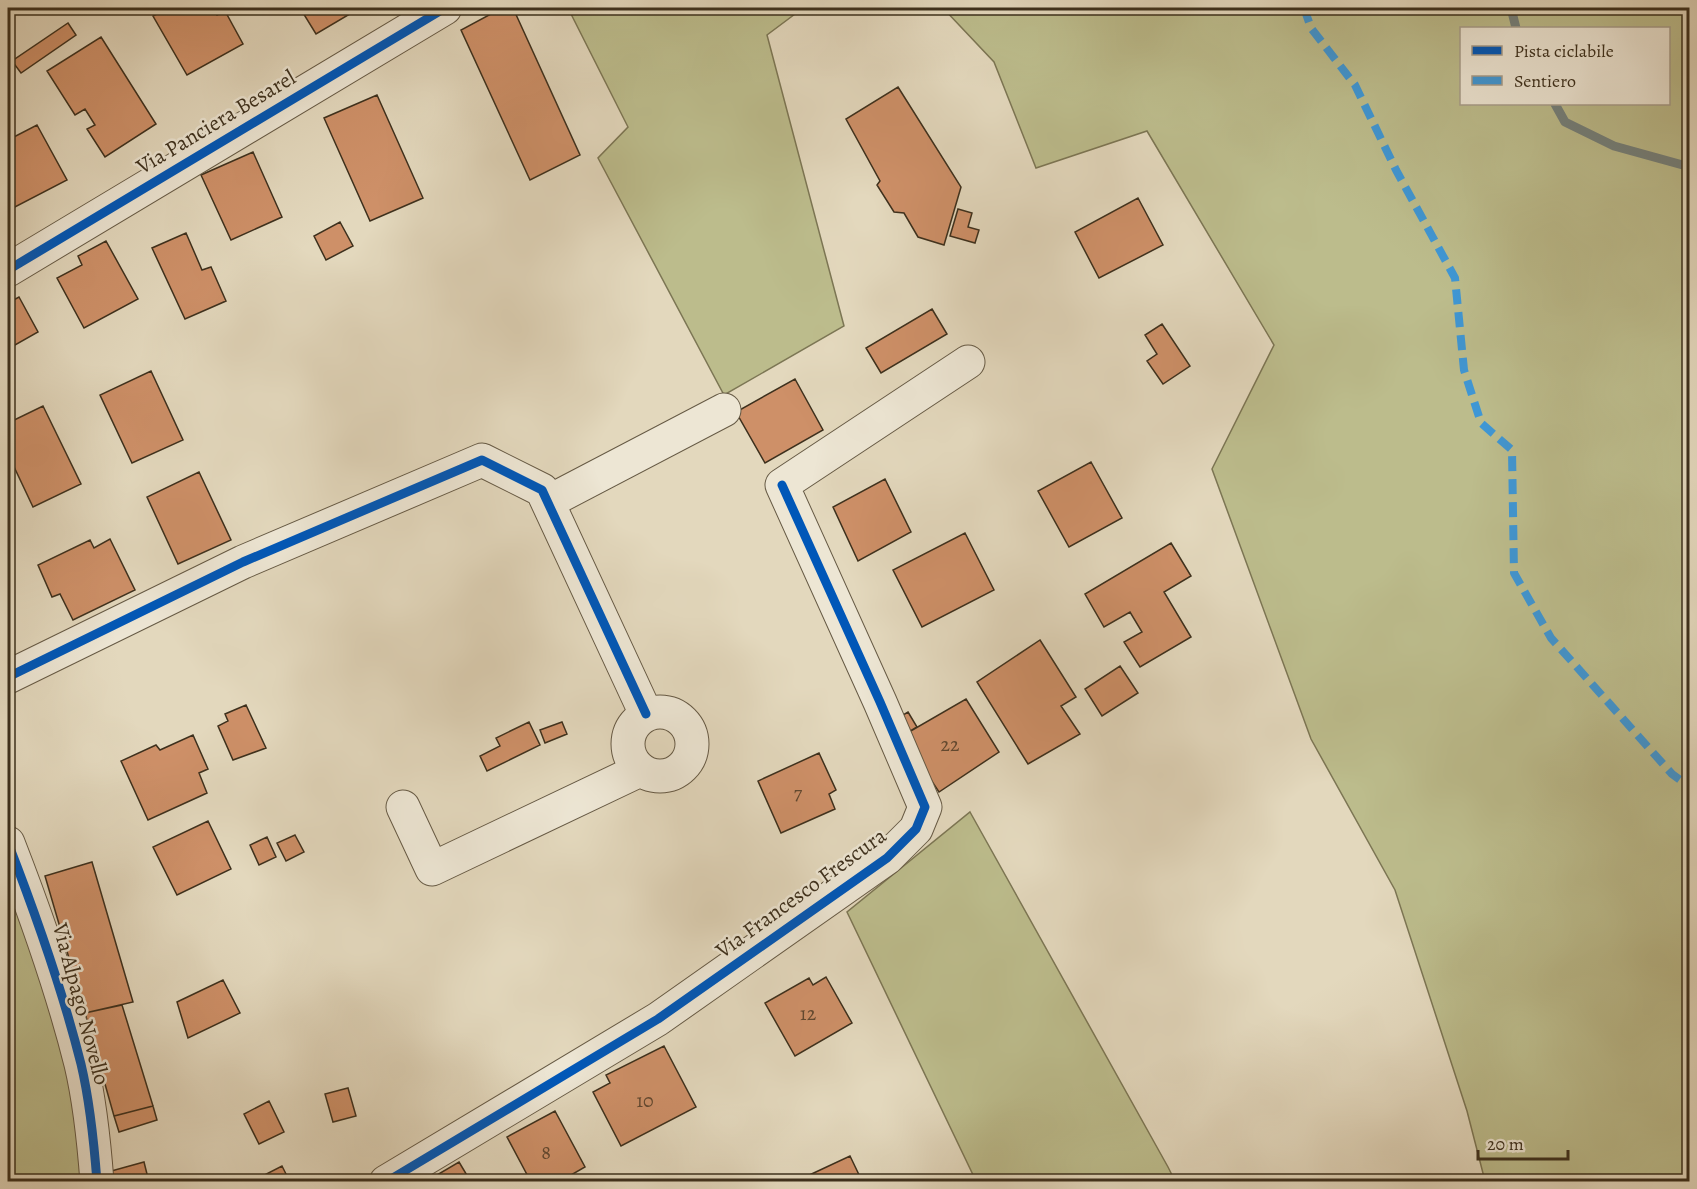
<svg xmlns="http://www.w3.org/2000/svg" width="1697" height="1189" viewBox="0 0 1697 1189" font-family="Alegreya,serif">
<rect width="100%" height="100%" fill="#e3d8bd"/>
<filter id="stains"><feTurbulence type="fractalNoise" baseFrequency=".00333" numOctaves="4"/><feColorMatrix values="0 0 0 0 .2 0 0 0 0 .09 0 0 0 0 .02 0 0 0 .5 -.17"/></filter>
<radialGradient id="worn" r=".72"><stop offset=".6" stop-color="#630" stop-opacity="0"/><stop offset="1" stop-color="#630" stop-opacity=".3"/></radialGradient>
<path fill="#bcbc8c" stroke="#7c7654" stroke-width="1.5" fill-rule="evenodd" d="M 568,8 L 803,8 L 767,35 L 844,326 L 724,395 L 598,158 L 628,127 Z
M 943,8 L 1689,8 L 1689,1181 L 1485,1181 L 1467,1111 L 1395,890 L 1311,739 L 1212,469 L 1274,345 L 1147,131 L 1036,168 L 994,62 ZM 1668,28 L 1668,104 L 1462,104 L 1462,28 Z
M 970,812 L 1168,1167 L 1175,1181 L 976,1181 L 847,912 Z
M 8,878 L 69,1044 L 88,1181 L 8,1182 Z"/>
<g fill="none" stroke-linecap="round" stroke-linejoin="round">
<path stroke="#75817c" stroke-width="9" d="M 1511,8 L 1516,28
M 1555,104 L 1565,122 L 1614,146 L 1690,167"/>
</g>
<path fill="#ce9068" stroke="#3d301d" stroke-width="1.5" d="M 168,8 L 212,8 L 217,15 L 225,11 L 243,44 L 187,75 L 153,16 Z
M 300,8 L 360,8 L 316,34 Z
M 502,8 L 513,8 L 580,155 L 530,180 L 461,30 Z
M 68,23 L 76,35 L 21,73 L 12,61 Z
M 101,37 L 156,124 L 105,157 L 87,129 L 95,125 L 85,109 L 75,115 L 47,71 Z
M 898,87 L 961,187 L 944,245 L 918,237 L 904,213 L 894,212 L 877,185 L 880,181 L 846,119 Z
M 377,95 L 423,198 L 370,221 L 324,118 Z
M 37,125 L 67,180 L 13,208 L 8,198 L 8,140 Z
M 253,152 L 282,217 L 231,240 L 201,175 Z
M 1138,198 L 1163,245 L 1099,278 L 1075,232 Z
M 958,209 L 972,213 L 968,227 L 979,230 L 975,243 L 950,236 Z
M 340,222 L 353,246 L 326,260 L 314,236 Z
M 186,233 L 202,270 L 211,267 L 226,301 L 185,319 L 152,248 Z
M 106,241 L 138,299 L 84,328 L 57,278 L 82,265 L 78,256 Z
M 19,297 L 38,332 L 8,349 L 8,303 Z
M 932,309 L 947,334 L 881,373 L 866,348 Z
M 1162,324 L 1190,366 L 1163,384 L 1147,361 L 1157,354 L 1145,335 Z
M 151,371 L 183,440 L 132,463 L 100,395 Z
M 795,379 L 823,430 L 765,463 L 736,412 Z
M 43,406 L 81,484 L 33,507 L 8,454 L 8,423 Z
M 1091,462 L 1122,518 L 1069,547 L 1038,491 Z
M 199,472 L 231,540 L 178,564 L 147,497 Z
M 885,479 L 911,532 L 858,561 L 833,507 Z
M 965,533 L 994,590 L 922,627 L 893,570 Z
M 110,539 L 135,590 L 73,620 L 60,594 L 52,597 L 38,565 L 90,540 L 94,548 Z
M 1171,543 L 1191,576 L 1164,592 L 1191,637 L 1140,667 L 1124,642 L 1142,632 L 1130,612 L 1104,627 L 1085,594 Z
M 1040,640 L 1076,697 L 1061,706 L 1080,734 L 1028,764 L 977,682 Z
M 1120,666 L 1138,693 L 1102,716 L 1085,689 Z
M 966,699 L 999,752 L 939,792 L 902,736 Z
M 246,705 L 266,748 L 233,760 L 218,726 L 228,721 L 225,714 Z
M 908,712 L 917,727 L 902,736 L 893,721 Z
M 529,722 L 540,745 L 487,771 L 480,756 L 500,746 L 496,738 Z
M 562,722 L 567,734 L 545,743 L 540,730 Z
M 193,735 L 208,769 L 199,773 L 207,793 L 148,820 L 121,761 L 156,745 L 160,750 Z
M 819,753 L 836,790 L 829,794 L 835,809 L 781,833 L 758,781 Z
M 208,821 L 231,869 L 177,895 L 153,847 Z
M 295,835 L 304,852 L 286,861 L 277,843 Z
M 267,837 L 276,857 L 259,865 L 250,845 Z
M 92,862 L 133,1002 L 85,1013 L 45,876 Z
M 826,977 L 852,1023 L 795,1056 L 765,1003 L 809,978 L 813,985 Z
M 223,980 L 240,1013 L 188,1038 L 177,1002 Z
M 122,1005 L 153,1106 L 114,1116 L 85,1013 Z
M 664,1046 L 696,1107 L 621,1146 L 593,1092 L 610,1083 L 606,1075 Z
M 348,1088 L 356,1116 L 333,1122 L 325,1094 Z
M 269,1101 L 284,1132 L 259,1144 L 244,1114 Z
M 153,1106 L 157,1120 L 119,1132 L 114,1116 Z
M 555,1111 L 585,1167 L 559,1182 L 531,1182 L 507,1137 Z
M 850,1156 L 862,1181 L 804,1182 L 803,1178 Z
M 144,1162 L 149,1182 L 106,1182 L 104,1173 Z
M 459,1162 L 471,1182 L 425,1182 Z
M 282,1166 L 290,1182 L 251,1182 Z"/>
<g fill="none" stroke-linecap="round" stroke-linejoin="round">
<defs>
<path id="minor" d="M 8,270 L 445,8
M 548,502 L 724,410
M 8,677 L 243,562 L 482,460 L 542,490 L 646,714
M628 744a32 32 0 1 1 64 0a32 32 0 1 1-64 0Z
M 403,807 L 432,869 L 640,770
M 8,843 C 36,915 62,988 81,1064 C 90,1102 94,1142 97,1182
M 386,1182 L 658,1019 L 887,858 L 916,829 L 925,807 L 880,702 L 782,485 L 968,362"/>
</defs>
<use href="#minor" stroke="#665a45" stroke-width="35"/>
<use href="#minor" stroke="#ede6d4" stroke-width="33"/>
<path stroke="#3f97d5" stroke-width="8" stroke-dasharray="15 8" stroke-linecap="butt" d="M 1304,8 L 1311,28 L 1355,85 L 1396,170 L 1455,278 L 1464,370 L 1481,423 L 1512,450 L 1514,573 L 1551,638 L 1672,774 L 1690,787"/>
<defs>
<path id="cycleway" d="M 8,270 L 445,8
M 8,677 L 243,562 L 482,460 L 542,490 L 646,714
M 8,843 C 36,915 62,988 81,1064 C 90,1102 94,1142 97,1182
M 386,1182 L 658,1019 L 887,858 L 916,829 L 925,807 L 880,702 L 782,485"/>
</defs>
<use href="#cycleway" stroke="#ede6d4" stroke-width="13"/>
<use href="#cycleway" stroke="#0057b8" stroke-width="9"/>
</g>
<g text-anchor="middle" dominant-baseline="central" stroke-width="5" stroke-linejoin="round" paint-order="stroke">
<g font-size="20" fill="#614830">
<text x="950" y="744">22</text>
<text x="798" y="792">7</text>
<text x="808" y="1013">12</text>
<text x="645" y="1100">10</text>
<text x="546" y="1152">8</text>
</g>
<g font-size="22" fill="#3d301d" stroke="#ede6d4">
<text transform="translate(216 122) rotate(-31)">Via Panciera Besarel</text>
<text transform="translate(801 893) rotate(-36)">Via Francesco Frescura</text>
<text transform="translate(81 1004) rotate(75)">Via Alpago Novello</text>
</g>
</g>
<rect width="1697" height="1189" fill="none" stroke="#e3d8bd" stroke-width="30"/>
<rect x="9" y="9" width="1679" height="1171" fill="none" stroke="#3d301d" stroke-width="3"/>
<rect x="15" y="15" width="1667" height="1159" fill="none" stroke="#3d301d" stroke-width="1.5"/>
<rect x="1460" y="27" width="210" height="78" fill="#ede6d4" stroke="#a79d8b" stroke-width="1.5"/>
<rect x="1472" y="46" width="30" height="9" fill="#0057b8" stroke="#a79d8b" stroke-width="1.5"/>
<text x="1514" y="57" font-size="18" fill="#3d301d">Pista ciclabile</text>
<rect x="1472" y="76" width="30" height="9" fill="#3f97d5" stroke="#a79d8b" stroke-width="1.5"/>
<text x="1514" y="87" font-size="18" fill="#3d301d">Sentiero</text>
<path d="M1478 1150v9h90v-9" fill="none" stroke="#3d301d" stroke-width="3"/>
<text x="1487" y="1150" font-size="18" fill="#3d301d" stroke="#ede6d4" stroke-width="4.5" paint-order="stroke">20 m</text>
<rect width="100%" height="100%" filter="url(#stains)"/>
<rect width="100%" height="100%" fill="url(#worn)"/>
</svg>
